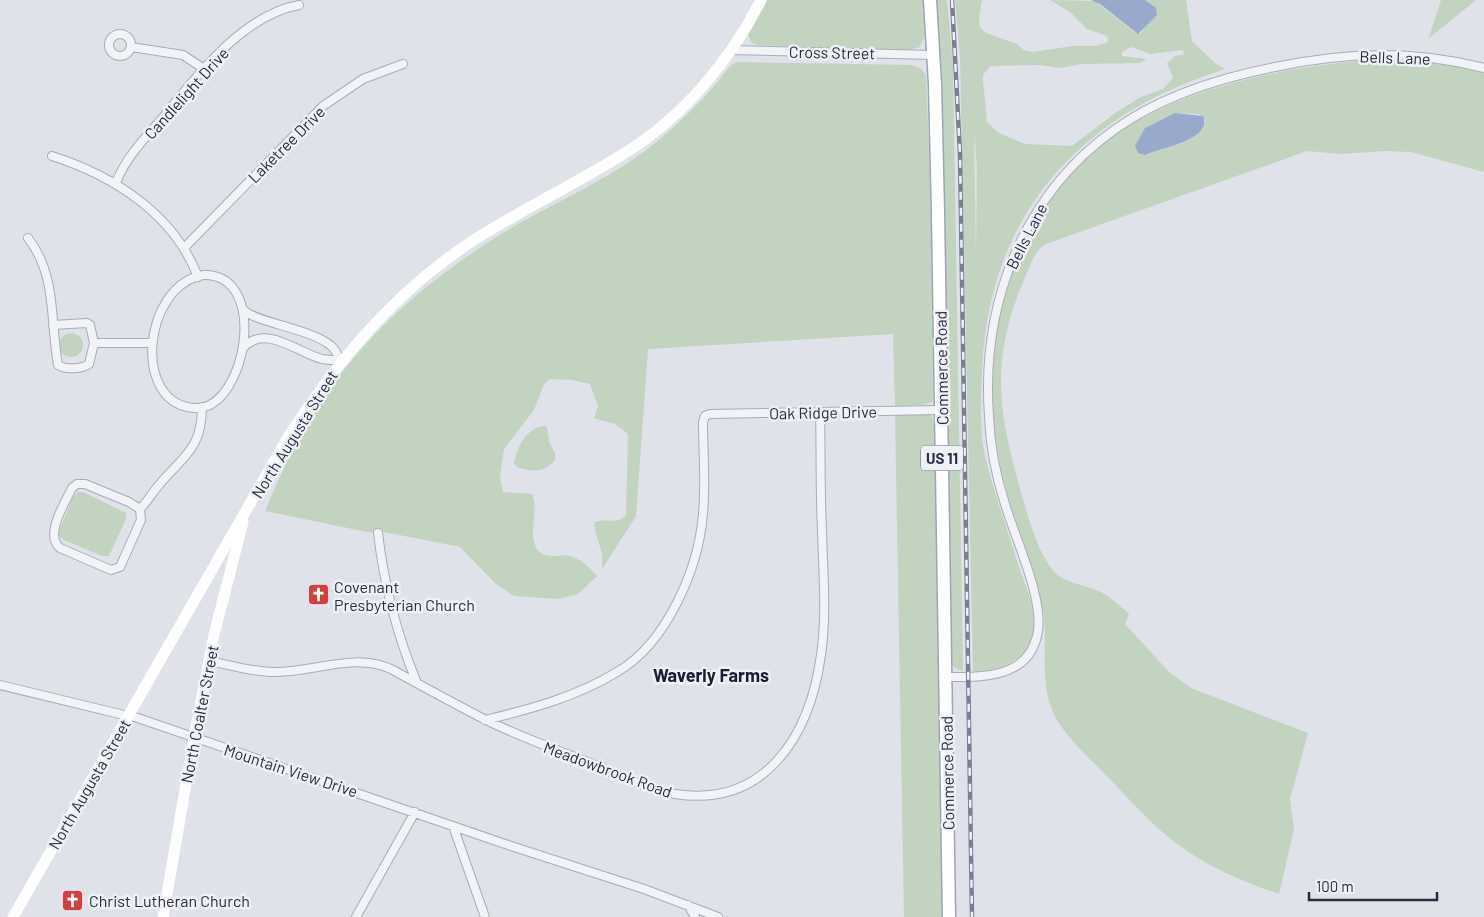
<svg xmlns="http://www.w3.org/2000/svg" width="1484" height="917" viewBox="0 0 1484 917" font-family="Barlow,sans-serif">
<rect width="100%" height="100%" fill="#dfe2e9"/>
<path fill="#c2d3c0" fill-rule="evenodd" d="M 765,0 L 923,0 L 926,33 L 920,47 L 909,50 L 757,45 L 751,42 L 748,34 Z
M 934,0 L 947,0 L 953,65 L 963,671 L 955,668 L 950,662 Z
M 955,0 L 982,0 L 979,19 L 980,27 L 986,33 L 1017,44 L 1023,50 L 1032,52 L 1073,46 L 1096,46 L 1108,42 L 1107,36 L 1087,29 L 1070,12 L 1050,0 L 1095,1 L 1136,33 L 1141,33 L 1156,8 L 1145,0 L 1186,0 L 1192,41 L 1216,64 L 1225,69 C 1081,114 989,213 982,369 C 981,398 979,432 986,460 C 995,496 1008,531 1019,567 C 1025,585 1035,606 1034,626 C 1032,659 1002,671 973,672 L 960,57 ZM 1131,47 L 1151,54 L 1183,50 L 1184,54 L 1175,56 L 1167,63 L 1173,78 L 1163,89 L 1141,97 L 1118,111 L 1072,146 L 1025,144 L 999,133 L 987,122 L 983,80 L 983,75 L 990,66 L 1040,65 L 1059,68 L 1082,64 L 1139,63 L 1147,59 L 1122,56 L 1122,52 ZM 974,134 L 977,165 L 976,259 L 976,258 Z
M 1441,0 L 1476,0 L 1428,39 L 1430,34 Z
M 1405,58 L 1441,62 L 1484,71 L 1484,172 L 1411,152 L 1384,151 L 1341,154 L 1307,151 L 1046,244 C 1033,251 1029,269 1023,282 C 989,364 999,414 1022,496 C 1029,519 1037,550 1052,569 C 1061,582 1082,584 1096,590 C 1109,595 1119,605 1129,614 L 1125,624 L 1169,672 L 1191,688 L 1308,733 L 1290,799 L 1294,829 L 1279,894 C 1244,882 1210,868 1180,846 C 1150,825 1126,795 1100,769 C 1083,752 1059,730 1051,707 C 1038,671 1051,633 1040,598 C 1022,541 1000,485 994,426 C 986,358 997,288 1031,230 C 1039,215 1047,201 1057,188 C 1134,89 1288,63 1405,58 ZM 1177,113 L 1200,114 L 1205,121 C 1198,145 1165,146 1145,155 L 1148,126 Z
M 738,62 L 912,65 L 921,69 L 926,75 L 931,206 L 933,398 L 932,402 L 924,405 L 895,406 L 893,334 L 648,349 L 636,516 L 602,569 L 602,554 L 594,526 L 595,522 C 606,518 617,525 626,515 L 628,434 L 615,424 L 594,418 L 598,406 L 590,384 L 572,380 L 550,379 L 544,384 L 534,410 L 504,449 L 500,477 L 503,492 L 532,494 C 539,511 529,529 535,545 C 542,563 559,552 573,557 C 583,561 590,568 597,576 L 578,594 L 558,599 L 514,596 L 496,584 L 460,547 L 384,532 L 367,532 L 265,511 C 279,478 293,446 312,416 C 357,342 422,284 495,238 C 545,206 602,184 649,148 C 673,129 697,106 717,83 C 724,75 728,64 738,62 Z
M59 345a12 12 0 1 1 24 0a12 12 0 1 1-24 0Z
M 895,413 L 930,414 L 935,421 L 943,917 L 904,917 Z
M 544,426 L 547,427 L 549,442 L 555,453 L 555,460 C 544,473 533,472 517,467 L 514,463 C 518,446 525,429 544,426 Z
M 78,492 L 83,492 L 126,513 L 126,519 L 109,556 L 102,556 L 64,540 L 59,536 L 59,531 L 73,497 Z"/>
<path fill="#99a9cb" d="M 1091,0 L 1145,0 L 1156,8 L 1157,15 L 1138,34 L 1100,4 Z
M 1175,113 L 1203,116 C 1213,140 1160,148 1145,155 L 1138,153 L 1135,146 L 1145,128 Z"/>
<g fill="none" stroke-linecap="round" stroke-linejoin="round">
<defs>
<path id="street" d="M109 45a11 11 0 1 1 22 0a11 11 0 1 1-22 0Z
M 131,47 L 183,55 L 204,69
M 730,50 L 934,55
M 52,156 C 114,176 174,214 198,277
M 116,183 C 125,159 143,140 160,121 C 194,79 242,15 299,5
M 28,238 C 57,275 50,321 58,365 C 65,370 82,369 89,364 L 94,343 L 90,325 L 87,323 L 53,325
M 184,248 L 323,106 L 363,79 L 403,64
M 204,275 C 270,274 246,408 197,408 C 130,407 143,284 204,275 Z
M 243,309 C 252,322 309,328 330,345 C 335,348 338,356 341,361
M 94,343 L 151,343
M 243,348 C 265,323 298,353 322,359 C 328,360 335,360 341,361
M 77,484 L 85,484 L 129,502 L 140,509 L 141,520 L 120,567 L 111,570 L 60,548 C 44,535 65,503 72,488 Z
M 140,509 C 148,501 152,493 159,485 C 183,456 202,449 202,407
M 378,533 C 384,585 397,635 417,683
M 209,661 C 230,665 252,672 274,672 C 313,673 353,652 391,669 C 422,686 453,703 484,719 C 518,736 554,749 590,763 C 617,774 646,789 675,794 C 766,808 810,735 821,655 C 827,614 823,572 822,530 C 820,490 821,451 820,411
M 945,677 C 981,677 1027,679 1037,636 C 1046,603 1015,538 1005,504 C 996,476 990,446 989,416 C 981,305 1022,196 1114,130 C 1161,96 1219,78 1275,67 C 1346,52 1413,50 1484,68
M 0,685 L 128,716
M 129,715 L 511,846 L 644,889 L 718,917
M 485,720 C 531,709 576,697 617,672 C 667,643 699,568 703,513 C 706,483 703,452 703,422 L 705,416 L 710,414 L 941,410
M 453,826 L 485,917
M 688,905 L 695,917
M 356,917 L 415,812"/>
<path id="primary" d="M 930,0 L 935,84 L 938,212 L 949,917"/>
</defs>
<use href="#street" stroke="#a8acb7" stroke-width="10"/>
<use href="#primary" stroke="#9ea4b5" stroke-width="15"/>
<use href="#street" stroke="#f2f3f7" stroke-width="8"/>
<path stroke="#fff" stroke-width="11" d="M 13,917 L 287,439 C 335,363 393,294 468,244 C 518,211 574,185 625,153 C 683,117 730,61 761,0
M 163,917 L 194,738 L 214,635 L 243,522"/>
<use href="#primary" stroke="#fff" stroke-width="12"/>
<defs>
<path id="rail" d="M 952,0 L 960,154 L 972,917"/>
</defs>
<use href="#rail" stroke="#787e93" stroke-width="4.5"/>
<use href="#rail" stroke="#eff1f6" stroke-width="2.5" stroke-dasharray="8" stroke-linecap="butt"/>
</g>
<defs>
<symbol id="church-square" viewBox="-11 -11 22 22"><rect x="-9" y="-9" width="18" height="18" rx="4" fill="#d3413f" stroke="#eff1f6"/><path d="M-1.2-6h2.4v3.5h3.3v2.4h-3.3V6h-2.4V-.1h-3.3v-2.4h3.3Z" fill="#fff"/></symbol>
</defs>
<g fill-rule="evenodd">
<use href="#church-square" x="306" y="582" width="25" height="25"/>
<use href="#church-square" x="60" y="888" width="25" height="25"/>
</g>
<g text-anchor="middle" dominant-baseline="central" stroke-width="5" stroke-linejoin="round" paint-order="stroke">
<rect fill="#eff1f6" stroke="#636877" stroke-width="1" x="921" y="445.5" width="42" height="25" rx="4"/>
<g font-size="15" font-weight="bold" fill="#272d41">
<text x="942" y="458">US 11</text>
</g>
<g font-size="16" fill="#272d41" stroke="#eff1f6">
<text transform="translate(832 52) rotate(1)">Cross Street</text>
<text transform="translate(1395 57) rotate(2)">Bells Lane</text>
<text transform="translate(186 93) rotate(-48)">Candlelight Drive</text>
<text transform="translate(286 144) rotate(-45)">Laketree Drive</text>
<text transform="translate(1026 236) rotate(-63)">Bells Lane</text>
<text transform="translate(941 368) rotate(-91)">Commerce Road</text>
<text transform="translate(823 412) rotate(-1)">Oak Ridge Drive</text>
<text transform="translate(294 434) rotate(-58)">North Augusta Street</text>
<text transform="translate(199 714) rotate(-79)">North Coalter Street</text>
<text transform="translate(608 769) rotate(20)">Meadowbrook Road</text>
<text transform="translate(291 770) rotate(18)">Mountain View Drive</text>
<text transform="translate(947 773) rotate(-91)">Commerce Road</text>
<text transform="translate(89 784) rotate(-60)">North Augusta Street</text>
</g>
<g font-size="16" fill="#272d41" stroke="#eff1f6" text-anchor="start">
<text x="334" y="586">Covenant<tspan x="334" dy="18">Presbyterian Church</tspan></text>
<text x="89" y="900">Christ Lutheran Church</text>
</g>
<g font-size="18" font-weight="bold" fill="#1a1e32" stroke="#eff1f6">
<text x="711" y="675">Waverly Farms</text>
</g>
</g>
<path d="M1309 892v8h128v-8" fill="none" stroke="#272d41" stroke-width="2.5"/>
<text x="1316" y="892" font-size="15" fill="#272d41" stroke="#eff1f6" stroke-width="4" paint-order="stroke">100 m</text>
</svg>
